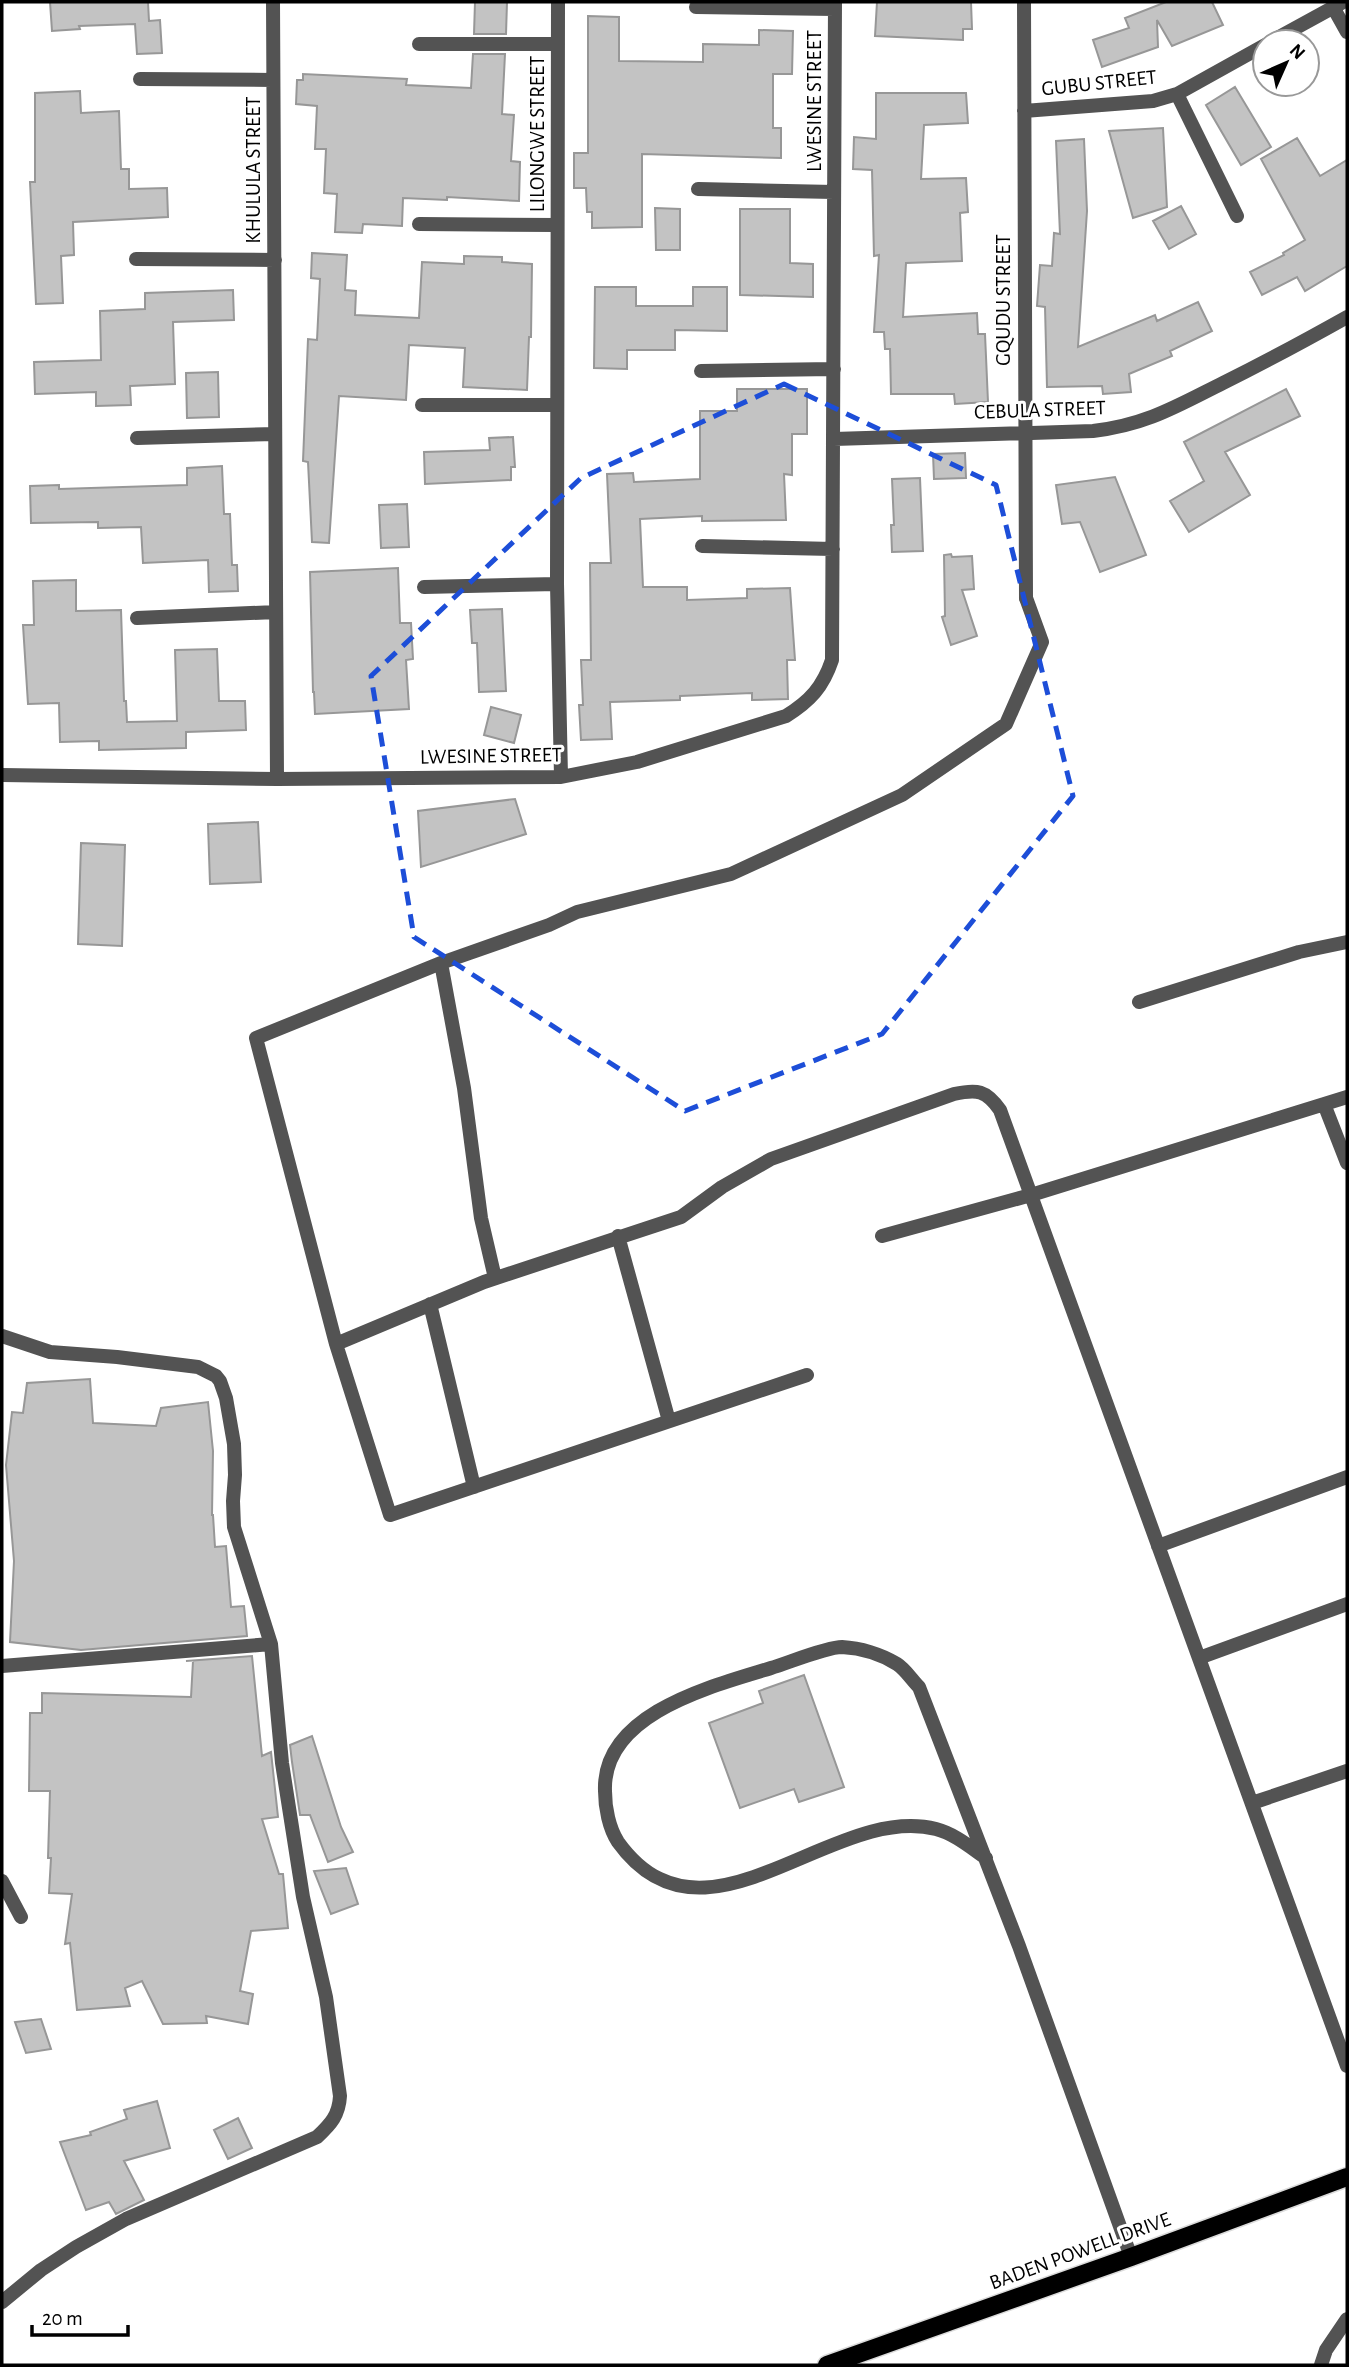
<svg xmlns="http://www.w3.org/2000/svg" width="1349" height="2367" viewBox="0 0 1349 2367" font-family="'Alegreya Sans',sans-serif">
<rect width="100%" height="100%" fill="#fff"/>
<path fill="#c3c3c3" stroke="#979797" stroke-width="2" d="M 50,2 L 148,2 L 149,21 L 160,20 L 162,53 L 137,54 L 135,24 L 79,26 L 80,29 L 52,31 Z
M 475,2 L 507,2 L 506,34 L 474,34 Z
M 877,2 L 971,2 L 972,29 L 963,29 L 963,40 L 875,36 Z
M 1166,2 L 1212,2 L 1223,25 L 1172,46 L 1157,20 L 1158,47 L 1102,67 L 1093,40 L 1129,28 L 1125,18 Z
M 588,16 L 619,17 L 619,61 L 703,62 L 703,44 L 759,45 L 759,30 L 793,31 L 792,74 L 773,74 L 773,128 L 781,128 L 781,158 L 642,154 L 642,227 L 592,228 L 592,212 L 587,212 L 586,188 L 574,188 L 574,153 L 588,153 Z
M 473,54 L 505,54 L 502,114 L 514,115 L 511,161 L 520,162 L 519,201 L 447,197 L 447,200 L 403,198 L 402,226 L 363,224 L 362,233 L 335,232 L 337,194 L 324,193 L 326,149 L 315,149 L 317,106 L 296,104 L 297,80 L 303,80 L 303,74 L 407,79 L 406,85 L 471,88 Z
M 1235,87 L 1271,147 L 1241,165 L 1206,105 Z
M 80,91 L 81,113 L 119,111 L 121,169 L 129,169 L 129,189 L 167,188 L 168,217 L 73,222 L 74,255 L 61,256 L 63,303 L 36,304 L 30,182 L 35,182 L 35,93 Z
M 876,93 L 966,93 L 968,123 L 924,125 L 921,179 L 966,178 L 968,212 L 960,213 L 962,261 L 906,263 L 903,317 L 977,313 L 978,334 L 985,334 L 988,402 L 955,404 L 954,394 L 891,394 L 890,349 L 885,349 L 884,332 L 874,332 L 879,255 L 874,256 L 872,170 L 853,169 L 854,137 L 876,139 Z
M 1163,128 L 1167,207 L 1133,218 L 1109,131 Z
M 1297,138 L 1320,176 L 1347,160 L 1347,266 L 1305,291 L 1297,277 L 1262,295 L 1250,272 L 1284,255 L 1283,253 L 1305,240 L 1261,159 Z
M 1084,139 L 1087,211 L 1078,347 L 1155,315 L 1157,321 L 1198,302 L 1212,331 L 1170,351 L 1172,356 L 1129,374 L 1131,392 L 1103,394 L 1102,386 L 1047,387 L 1045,307 L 1037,306 L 1040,265 L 1052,266 L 1054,233 L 1060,234 L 1056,141 Z
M 1181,206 L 1196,234 L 1169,249 L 1153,221 Z
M 655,208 L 680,209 L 680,250 L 656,250 Z
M 740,209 L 790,209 L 790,263 L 813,264 L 813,297 L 740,295 Z
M 312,253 L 347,255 L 345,290 L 356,291 L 355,315 L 419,318 L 422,262 L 464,264 L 464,256 L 502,257 L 502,262 L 532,264 L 531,337 L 529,337 L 527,390 L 463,387 L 465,348 L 409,345 L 406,400 L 339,396 L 329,543 L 312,542 L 308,462 L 303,461 L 308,339 L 317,340 L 320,279 L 311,278 Z
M 595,287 L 636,287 L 636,306 L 693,306 L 693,287 L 727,287 L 727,331 L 675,330 L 675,350 L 627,350 L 627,369 L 594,368 Z
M 233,290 L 234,320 L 173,322 L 175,384 L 130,386 L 131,405 L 96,406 L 96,392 L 35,394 L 34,362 L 101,360 L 100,311 L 145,309 L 145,293 Z
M 218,372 L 219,417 L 187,418 L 186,373 Z
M 737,389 L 807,389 L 807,434 L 792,434 L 792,475 L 784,474 L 786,520 L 702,521 L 702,516 L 640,519 L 643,587 L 687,587 L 687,600 L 747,598 L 747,589 L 790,588 L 795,660 L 787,660 L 788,699 L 752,700 L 752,693 L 680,696 L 680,700 L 610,702 L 612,739 L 581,740 L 579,705 L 583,705 L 581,660 L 591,660 L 590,563 L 611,563 L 607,474 L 633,473 L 634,482 L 700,479 L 700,411 L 737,411 Z
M 1286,389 L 1300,416 L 1225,452 L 1250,495 L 1189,532 L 1170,501 L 1204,481 L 1184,442 Z
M 513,437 L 515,467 L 511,467 L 511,480 L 425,484 L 424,452 L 490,450 L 489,438 Z
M 965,453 L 966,478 L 934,479 L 933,454 Z
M 222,466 L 224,514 L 230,514 L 232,565 L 237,565 L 238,591 L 209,592 L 208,560 L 143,563 L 141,527 L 98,528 L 98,522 L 31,523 L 30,486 L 59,485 L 59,489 L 187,485 L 187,468 Z
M 1115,477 L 1146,555 L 1100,572 L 1080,522 L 1062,524 L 1056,485 Z
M 920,478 L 923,551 L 892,552 L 891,525 L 894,525 L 892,479 Z
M 407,504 L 409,547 L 381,548 L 379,505 Z
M 951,554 L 952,557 L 972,556 L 974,589 L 962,590 L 977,636 L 951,645 L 942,617 L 945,616 L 944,555 Z
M 398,568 L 400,623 L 411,623 L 413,659 L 406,660 L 409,709 L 315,714 L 314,692 L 313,692 L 310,572 Z
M 76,580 L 76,611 L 121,610 L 124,701 L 126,701 L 127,722 L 177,721 L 175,650 L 217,649 L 219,701 L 245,701 L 246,730 L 186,732 L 186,748 L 99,750 L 99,741 L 60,742 L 59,703 L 28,704 L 23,625 L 34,625 L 33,581 Z
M 502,609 L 506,691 L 479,692 L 477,643 L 472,643 L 470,610 Z
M 491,707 L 521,715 L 514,743 L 484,735 Z
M 515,799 L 526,834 L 421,867 L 418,811 Z
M 258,822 L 261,882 L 210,884 L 208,824 Z
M 81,843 L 125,845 L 122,946 L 78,944 Z
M 90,1379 L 93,1423 L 156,1426 L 161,1408 L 208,1402 L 213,1451 L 212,1515 L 213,1515 L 215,1547 L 226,1546 L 231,1607 L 244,1606 L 247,1636 L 81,1650 L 10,1642 L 14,1561 L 6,1465 L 12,1412 L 23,1413 L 27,1383 Z
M 252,1656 L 262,1756 L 271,1752 L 278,1817 L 262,1819 L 279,1874 L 283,1874 L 288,1928 L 251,1931 L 240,1991 L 253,1994 L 248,2024 L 206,2016 L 207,2023 L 163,2024 L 142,1981 L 125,1988 L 130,2006 L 77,2010 L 70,1943 L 65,1944 L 72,1894 L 49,1893 L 51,1858 L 48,1858 L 50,1791 L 29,1791 L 30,1713 L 42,1713 L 42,1693 L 191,1697 L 193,1661 L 186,1661 Z
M 804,1675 L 844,1787 L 799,1802 L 794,1789 L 740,1808 L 709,1723 L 763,1703 L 759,1691 Z
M 312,1736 L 341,1827 L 353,1852 L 328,1862 L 310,1815 L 300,1815 L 292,1762 L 290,1745 Z
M 346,1868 L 358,1904 L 331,1914 L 314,1871 Z
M 41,2019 L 51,2049 L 26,2053 L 15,2022 Z
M 157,2101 L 170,2148 L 124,2161 L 144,2200 L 116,2214 L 109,2202 L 86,2210 L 60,2142 L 91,2135 L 90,2132 L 127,2119 L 124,2110 Z
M 238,2118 L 252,2148 L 228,2159 L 214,2130 Z"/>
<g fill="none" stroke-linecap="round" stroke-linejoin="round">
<defs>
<path id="primary" d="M 827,2365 L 1131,2257 L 1347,2177"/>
</defs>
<use href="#primary" stroke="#dbdbdb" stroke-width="21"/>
<path stroke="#535353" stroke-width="14" d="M 441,963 L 464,1088 L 481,1218 L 495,1278
M 1139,1002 L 1299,952 L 1347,942
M 1324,1104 L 1347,1163
M 618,1236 L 669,1421
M 882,1236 L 1031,1195 L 1347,1097
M 430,1304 L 474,1487
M 336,1344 L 484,1282 L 681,1217 L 722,1187 L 771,1159 L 954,1094 C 977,1089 986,1090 1000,1110 L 1347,2066
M 807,1375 L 390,1515 L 336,1344 L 256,1038 L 441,963 L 549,925 L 577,912 L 731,874 L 902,795 L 1006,724 L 1042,642 L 1026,598
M 1158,1546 L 1347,1477
M 1199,1658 L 1347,1604
M 1252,1803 L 1347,1771
M 986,1858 C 970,1847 955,1834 936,1829 C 832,1802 705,1963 618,1842 C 609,1828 605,1808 605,1791 C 602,1713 713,1686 771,1668 C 788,1663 826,1647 842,1647 C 860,1648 881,1654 897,1664 C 905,1669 912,1680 919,1687 L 1019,1946 L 1131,2257
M 1321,2365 L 1326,2350 L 1347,2319"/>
<path stroke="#535353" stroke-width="14" d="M 273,2 L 277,779
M 558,2 L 557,584 L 561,777
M 1024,2 L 1026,598
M 696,7 L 835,9
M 1333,7 L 1347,32
M 1270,42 L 1343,2
M 419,44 L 558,44
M 140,79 L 273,80
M 1177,94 L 1237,216
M 1024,111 L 1153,101 L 1177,94 L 1265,45
M 698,189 L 834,192
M 419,224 L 557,225
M 136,259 L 275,260
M 701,371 L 834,369
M 422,405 L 557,405
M 137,438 L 275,434
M 834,439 L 1093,431 C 1146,425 1177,406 1223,383 C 1265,362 1306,340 1347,317
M 702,546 L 833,549
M 424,587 L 557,584
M 137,618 L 276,612
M 2,775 L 277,779 L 561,777 L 637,762 L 786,716 C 810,701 823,687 832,660 L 835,2
M 2,1336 L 50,1352 L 117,1357 L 198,1367 L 216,1376 L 220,1381 L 226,1398 L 234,1444 L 235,1475 L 233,1501 L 234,1527 L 271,1644 L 282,1763 L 303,1897 L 326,1997 L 340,2096 C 339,2115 331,2124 317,2137 L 126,2219 L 76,2247 L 41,2270 L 2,2302
M 2,1666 L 271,1644
M 2,1881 L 21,1917"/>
<use href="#primary" stroke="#000" stroke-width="18"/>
</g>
<path fill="none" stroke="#1d4ed8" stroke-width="5" stroke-dasharray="14 9" stroke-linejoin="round" d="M 784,384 L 996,485 L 1073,796 L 882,1034 L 685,1111 L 414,937 L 371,676 L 581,478 Z"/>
<g text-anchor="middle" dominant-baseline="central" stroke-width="6" stroke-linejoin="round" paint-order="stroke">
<g font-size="21" fill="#000" stroke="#fff">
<text transform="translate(1099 83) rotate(-6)">GUBU STREET</text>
<text transform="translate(814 101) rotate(-90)">LWESINE STREET</text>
<text transform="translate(537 134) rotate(-90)">LILONGWE STREET</text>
<text transform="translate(253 170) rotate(-90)">KHULULA STREET</text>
<text transform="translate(1003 300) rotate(-90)">GQUDU STREET</text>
<text transform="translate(1040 410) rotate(-2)">CEBULA STREET</text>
<text transform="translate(491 756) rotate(-1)">LWESINE STREET</text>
<text transform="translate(1080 2251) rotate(-20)">BADEN POWELL DRIVE</text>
</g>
</g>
<rect width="1349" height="2367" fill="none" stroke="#000000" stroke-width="7"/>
<g transform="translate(1286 63) rotate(45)"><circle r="33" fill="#ffffff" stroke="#999999" stroke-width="2"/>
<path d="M0-5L12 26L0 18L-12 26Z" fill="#000000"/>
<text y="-10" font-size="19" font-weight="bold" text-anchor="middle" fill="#000000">N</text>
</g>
<path d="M32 2325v10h96v-10" fill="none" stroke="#000000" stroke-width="3.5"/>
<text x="42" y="2325" font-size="21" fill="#000000" stroke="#ffffff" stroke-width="5" paint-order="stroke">20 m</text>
</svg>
